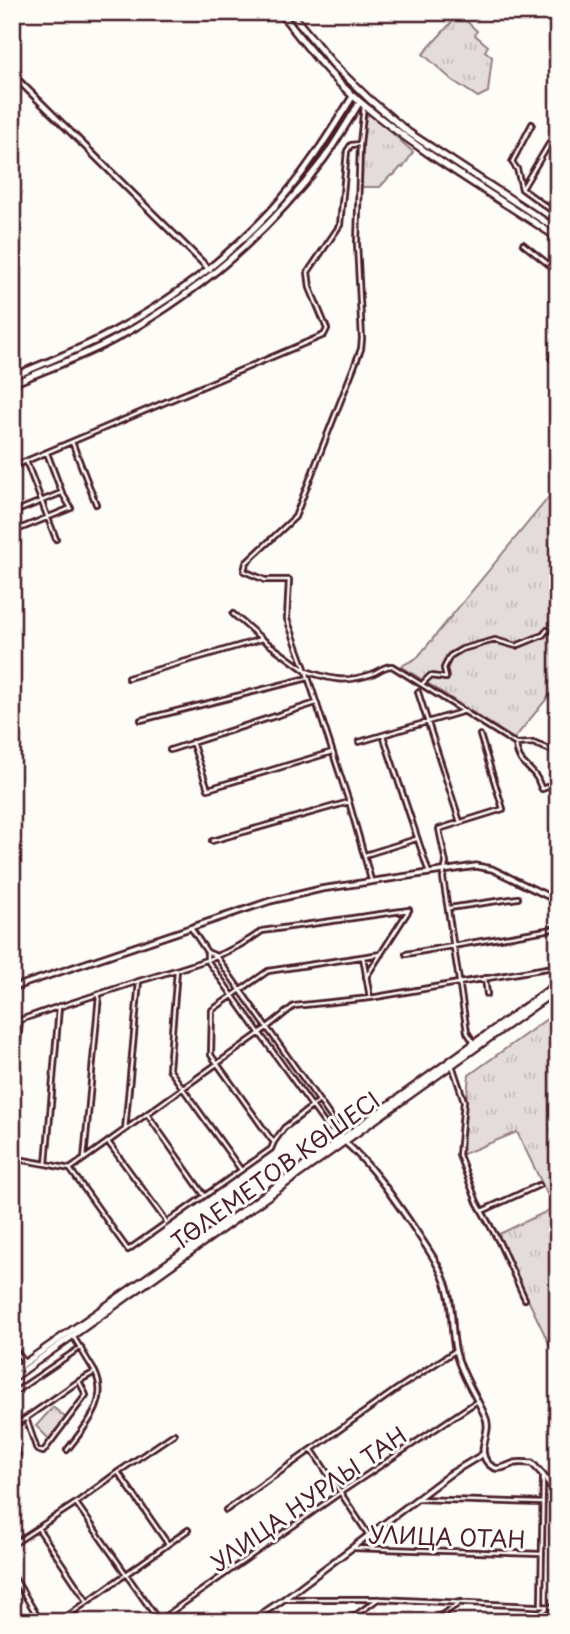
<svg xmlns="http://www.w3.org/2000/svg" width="570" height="1634" viewBox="0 0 570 1634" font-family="'Playpen Sans',sans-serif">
<defs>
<pattern id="grass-tufts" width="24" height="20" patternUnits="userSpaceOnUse" patternTransform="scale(1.75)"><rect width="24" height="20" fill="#e3dcda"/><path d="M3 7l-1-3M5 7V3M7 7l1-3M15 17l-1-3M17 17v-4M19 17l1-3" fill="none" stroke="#c4bcbb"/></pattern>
</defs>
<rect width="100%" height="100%" fill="#fdfcf7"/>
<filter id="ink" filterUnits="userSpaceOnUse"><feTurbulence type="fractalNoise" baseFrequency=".0143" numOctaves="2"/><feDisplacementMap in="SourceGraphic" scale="14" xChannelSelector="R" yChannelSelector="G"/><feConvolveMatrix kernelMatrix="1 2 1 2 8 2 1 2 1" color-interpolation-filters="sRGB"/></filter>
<g filter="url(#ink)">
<path fill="url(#grass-tufts)" stroke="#967e82" stroke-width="2" d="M 459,14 L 477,31 L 475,35 L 488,46 L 485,51 L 492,57 L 488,92 L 478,97 L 452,80 L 423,54 Z
M 371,114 L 413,152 L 403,168 L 401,167 L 393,176 L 391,175 L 380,187 L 362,187 L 364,118 Z
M 558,486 L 558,685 L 514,739 L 401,666 L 417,658 Z
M 558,1011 L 558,1358 L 556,1358 L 497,1235 L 554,1208 L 517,1132 L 461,1155 L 469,1075 Z
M 53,1407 L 67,1419 L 49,1439 L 36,1426 Z"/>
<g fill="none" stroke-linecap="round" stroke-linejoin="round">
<defs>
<path id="minor" d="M 364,105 L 360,144 L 357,243 L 362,339 L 361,349 L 295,517 L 246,563 L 244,571 L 265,580 L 289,580 L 287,619 L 306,671 C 332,680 345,683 372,674 C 379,671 384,666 392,666 L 516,744 L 533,743 L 558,753
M 532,124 L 512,162 L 517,169 L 522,189 L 558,215
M 522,189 L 558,129
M 550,208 L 558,196
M 523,244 L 553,268 L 558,266
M 551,358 L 558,350
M 72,442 L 96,504
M 26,461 L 56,539
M 12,467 L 324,335 L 327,329 L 310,288 L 308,272 L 340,225 L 347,151 L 351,145 L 359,144
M 12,513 L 61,493
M 12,532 L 71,508 L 62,493 L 47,453
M 12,556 L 17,568
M 558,601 L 553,609 L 558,616
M 233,614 L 262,639
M 128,678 L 262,639 L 306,671 L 349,802 L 371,880
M 423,683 L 430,676 L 446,678 L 444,668 L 450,656 L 462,649 L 495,640 L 516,646 L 543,635 L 547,630 L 553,631 L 558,626
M 418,692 L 460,822
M 141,720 L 308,678
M 383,735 L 429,873
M 192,742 L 208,789 L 332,752
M 359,742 L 465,711
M 516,744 C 518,765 528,764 537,778 C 539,782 540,786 542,789 L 552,785
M 170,750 L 316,703
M 212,841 L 349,802
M 365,855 L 416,839
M 449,908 L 518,898
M 191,928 L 207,952 L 216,956 L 335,1123 L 334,1128 L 342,1138
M 207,952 L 207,960 L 322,1120 L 328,1128 L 334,1128
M 406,954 L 558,928
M 363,957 L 370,998
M 177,970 L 169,1069 L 241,1170
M 366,977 L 409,910
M 485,978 L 487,994
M 474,1043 L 467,1032 L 443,878 L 446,863 L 439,829 L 503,809 L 480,735
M 452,1065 L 464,1101 L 459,1155 L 477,1202 L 499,1242 L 525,1299
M 319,1101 L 284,1128 L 274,1142 L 271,1139 L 211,1055 L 212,1010 L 268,971 L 381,954
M 12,1111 L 20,1020 L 60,1006
M 147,1114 L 204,1195
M 125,1130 L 139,981 C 181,968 226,958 262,931 L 409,910
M 108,1142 L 166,1221
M 274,1142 L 271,1149 L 128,1250 L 70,1169 L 260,1033 L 294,1006 L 370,998 L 547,968
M 12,1158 L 46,1164
M 84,1159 L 99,995
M 70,1169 L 46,1164 L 59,1007 L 139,981
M 482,1211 L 539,1185
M 73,1336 L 95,1372 L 79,1381 L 86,1395 L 43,1452 L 37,1450 L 26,1418 L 79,1381
M 12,1346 L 25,1363
M 12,1394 L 81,1347
M 12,1427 L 26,1418
M 12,1439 L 18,1454
M 67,1450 C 85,1426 110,1403 95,1372
M 312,1450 L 368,1534
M 118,1472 L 76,1503 L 159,1621
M 417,1499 L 543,1503
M 226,1510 L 397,1389 L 455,1351
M 38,1528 L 87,1601
M 168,1544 L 118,1472 L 174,1434
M 12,1545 L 76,1503
M 353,1548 L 542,1554
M 12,1574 L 41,1622
M 284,1599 L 378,1599 L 558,1607
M 541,1606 L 543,1478
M 59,1622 L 188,1530
M 157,1622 L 341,1492 L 476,1402
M 346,1622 L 378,1599
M 431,1622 L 461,1602
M 526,1622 L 547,1608"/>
<path id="tertiary" d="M 12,74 L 210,270
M 12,988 L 270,901 L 321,889 L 476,866 L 492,869 L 558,901
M 344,1141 C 372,1166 393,1197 414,1228 C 426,1246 439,1264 446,1284 C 454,1306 450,1330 456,1353 C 462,1376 475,1394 485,1416 C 493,1431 476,1448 487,1462 C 497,1474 505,1466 515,1463 C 520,1462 527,1463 532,1463 L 543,1475 L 558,1497
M 250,1622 L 284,1599 L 450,1474 L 483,1454"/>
<path id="secondary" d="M 12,377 C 40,365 68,354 95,341 C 160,309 220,265 270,212 C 302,178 328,136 353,96
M 12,384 C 46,369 82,357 115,339 C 195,295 267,234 323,160 C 336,142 348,121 360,102"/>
<path id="primary" d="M 280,12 C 304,43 329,76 359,101 C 420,153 491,193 558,238
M 290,12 L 333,64 L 369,99 L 408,132 L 558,230
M 12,1372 L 246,1208 L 558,983
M 12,1379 L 558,989"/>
</defs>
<use href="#minor" stroke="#4a1f2b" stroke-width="8"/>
<use href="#tertiary" stroke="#4a1f2b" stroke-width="9"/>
<use href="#secondary" stroke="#4a1f2b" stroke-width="10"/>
<use href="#primary" stroke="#4a1f2b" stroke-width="10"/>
<use href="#minor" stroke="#fdfcf7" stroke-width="2.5"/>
<use href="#tertiary" stroke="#fdfcf7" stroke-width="3.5"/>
<use href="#secondary" stroke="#fdfcf7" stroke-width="4.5"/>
<use href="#primary" stroke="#fdfcf7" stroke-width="5"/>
</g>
</g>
<g text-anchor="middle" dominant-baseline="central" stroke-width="6" stroke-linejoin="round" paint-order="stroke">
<g font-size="23" fill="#4a1f2b" stroke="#fdfcf7">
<text transform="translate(275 1170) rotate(-36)">ТӨЛЕМЕТОВ КӨШЕСІ</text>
<text transform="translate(308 1498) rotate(-35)">УЛИЦА НУРЛЫ ТАН</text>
<text transform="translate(447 1536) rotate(2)">УЛИЦА ОТАН</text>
</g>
</g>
<rect width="570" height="1634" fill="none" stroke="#fdfcf7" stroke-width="42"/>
<rect x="21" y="21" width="528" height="1592" fill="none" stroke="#4a1f2b" stroke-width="2.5" filter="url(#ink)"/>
</svg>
